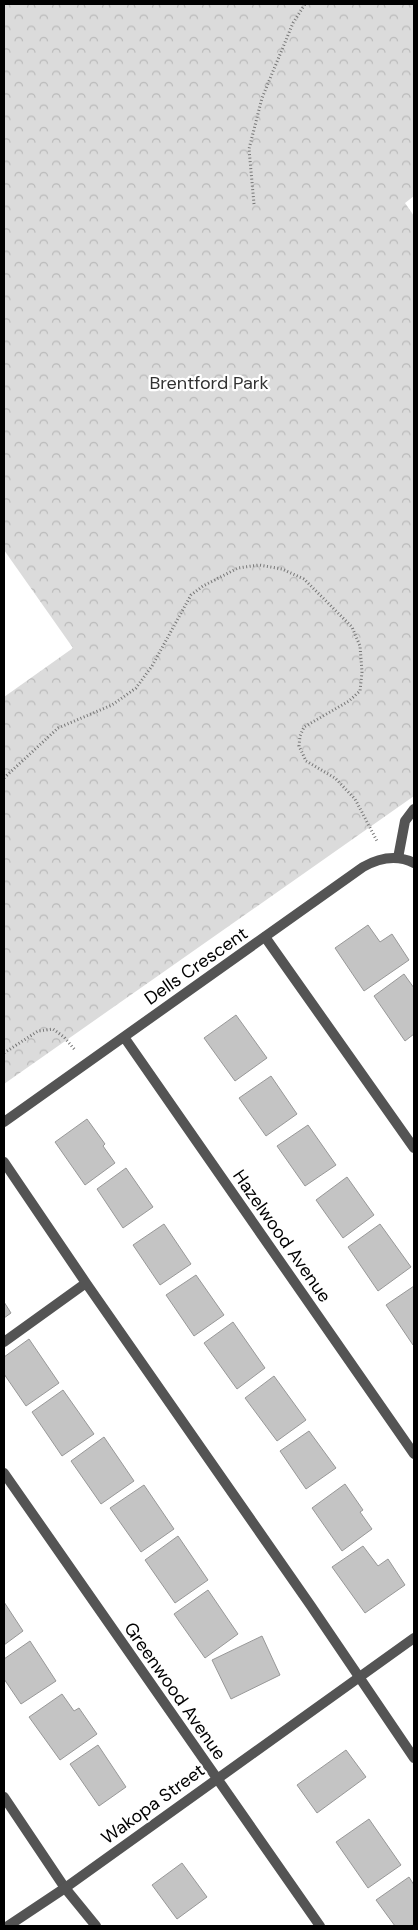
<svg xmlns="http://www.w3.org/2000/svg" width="418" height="1930" viewBox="0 0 418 1930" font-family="'DM Sans',sans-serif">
<defs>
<pattern id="forest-crowns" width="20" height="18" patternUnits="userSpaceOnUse" patternTransform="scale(1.25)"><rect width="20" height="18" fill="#dbdbdb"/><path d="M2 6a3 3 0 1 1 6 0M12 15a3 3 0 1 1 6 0" fill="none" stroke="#bababa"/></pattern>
</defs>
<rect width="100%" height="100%" fill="#fff"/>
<path fill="url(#forest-crowns)" d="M 4,4 L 414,4 L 414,196 L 405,203 L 414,216 L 414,796 L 4,1084 L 4,697 L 73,648 L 4,550 Z"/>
<path fill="#c4c4c4" stroke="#989898" d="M 368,925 L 380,942 L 392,934 L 409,960 L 364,991 L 335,948 Z
M 404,974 L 414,988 L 414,1034 L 405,1041 L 374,996 Z
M 236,1015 L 267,1058 L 235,1081 L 204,1038 Z
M 271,1076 L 297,1114 L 266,1136 L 239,1098 Z
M 87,1119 L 105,1144 L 103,1146 L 115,1163 L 85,1185 L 55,1142 Z
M 308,1125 L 336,1165 L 305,1186 L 277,1146 Z
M 126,1168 L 153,1207 L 123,1228 L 97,1189 Z
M 347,1177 L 374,1215 L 343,1238 L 316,1200 Z
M 164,1224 L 191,1264 L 160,1285 L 133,1245 Z
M 380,1224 L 411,1267 L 378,1291 L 348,1247 Z
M 196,1275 L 224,1315 L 194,1336 L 166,1295 Z
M 414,1286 L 414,1344 L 413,1345 L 386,1305 Z
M 4,1302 L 11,1313 L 4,1318 Z
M 233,1322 L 265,1368 L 237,1389 L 204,1343 Z
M 29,1339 L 59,1383 L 26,1406 L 4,1374 L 4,1357 Z
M 274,1376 L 306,1420 L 277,1441 L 245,1398 Z
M 63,1390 L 94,1434 L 62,1456 L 32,1412 Z
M 309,1431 L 336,1468 L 306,1489 L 280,1451 Z
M 104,1437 L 134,1481 L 101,1504 L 71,1461 Z
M 345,1484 L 363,1510 L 360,1512 L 372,1529 L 342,1551 L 312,1508 Z
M 144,1485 L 174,1529 L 141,1552 L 110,1508 Z
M 178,1536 L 208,1580 L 175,1603 L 145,1560 Z
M 363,1546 L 378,1566 L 388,1559 L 405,1585 L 365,1613 L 332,1567 Z
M 208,1590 L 238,1634 L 205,1658 L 174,1614 Z
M 4,1602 L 23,1631 L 4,1645 Z
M 262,1636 L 280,1675 L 231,1699 L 212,1660 Z
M 30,1641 L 56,1681 L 21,1704 L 4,1679 L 4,1659 Z
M 62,1694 L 74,1711 L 79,1708 L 97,1734 L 60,1760 L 29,1717 Z
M 98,1745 L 126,1787 L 99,1806 L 70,1764 Z
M 346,1750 L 366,1777 L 317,1813 L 297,1785 Z
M 369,1819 L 401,1865 L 368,1888 L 336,1842 Z
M 182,1863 L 207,1897 L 177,1919 L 152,1885 Z
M 409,1877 L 414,1885 L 414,1926 L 395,1926 L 376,1900 Z"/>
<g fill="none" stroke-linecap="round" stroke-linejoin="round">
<path stroke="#767676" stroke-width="3" stroke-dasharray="1 2.5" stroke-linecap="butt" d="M 254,204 L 249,149 L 262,98 L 293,23 L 305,4
M 4,778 L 58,728 L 112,705 L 136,688 L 152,666 L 191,595 L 203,586 L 238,568 L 259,565 L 282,569 L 304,579 L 352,627 L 360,646 L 362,672 L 360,691 L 349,701 L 304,727 L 300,736 L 299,746 L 306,761 L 335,778 L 355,799 L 377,841
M 4,1053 L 38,1031 L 53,1029 L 64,1037 L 75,1050"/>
<path stroke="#545454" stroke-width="10" d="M 398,858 L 405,821 L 414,809
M 265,937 L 414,1148
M 4,1162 L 86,1283
M 4,1342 L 86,1283 L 311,1606 L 414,1758
M 4,1797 L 65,1888 L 96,1926"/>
<path stroke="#545454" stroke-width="10" d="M 124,1037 L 414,1454
M 4,1122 L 363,867 C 379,858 396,854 414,863
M 4,1473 L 320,1926
M 8,1926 L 65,1888 L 414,1638"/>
</g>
<g text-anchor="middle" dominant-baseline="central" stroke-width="4.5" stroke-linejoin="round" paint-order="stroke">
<g font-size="18" fill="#323232" stroke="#fff">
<text x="209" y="383">Brentford Park</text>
</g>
<g font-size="18" fill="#000" stroke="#fff">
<text transform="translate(196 966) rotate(-35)">Dells Crescent</text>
<text transform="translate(282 1236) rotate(55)">Hazelwood Avenue</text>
<text transform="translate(175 1691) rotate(55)">Greenwood Avenue</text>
<text transform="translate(153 1804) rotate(-36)">Wakopa Street</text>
</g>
</g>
<rect width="418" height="1930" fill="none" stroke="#000000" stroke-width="10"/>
</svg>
